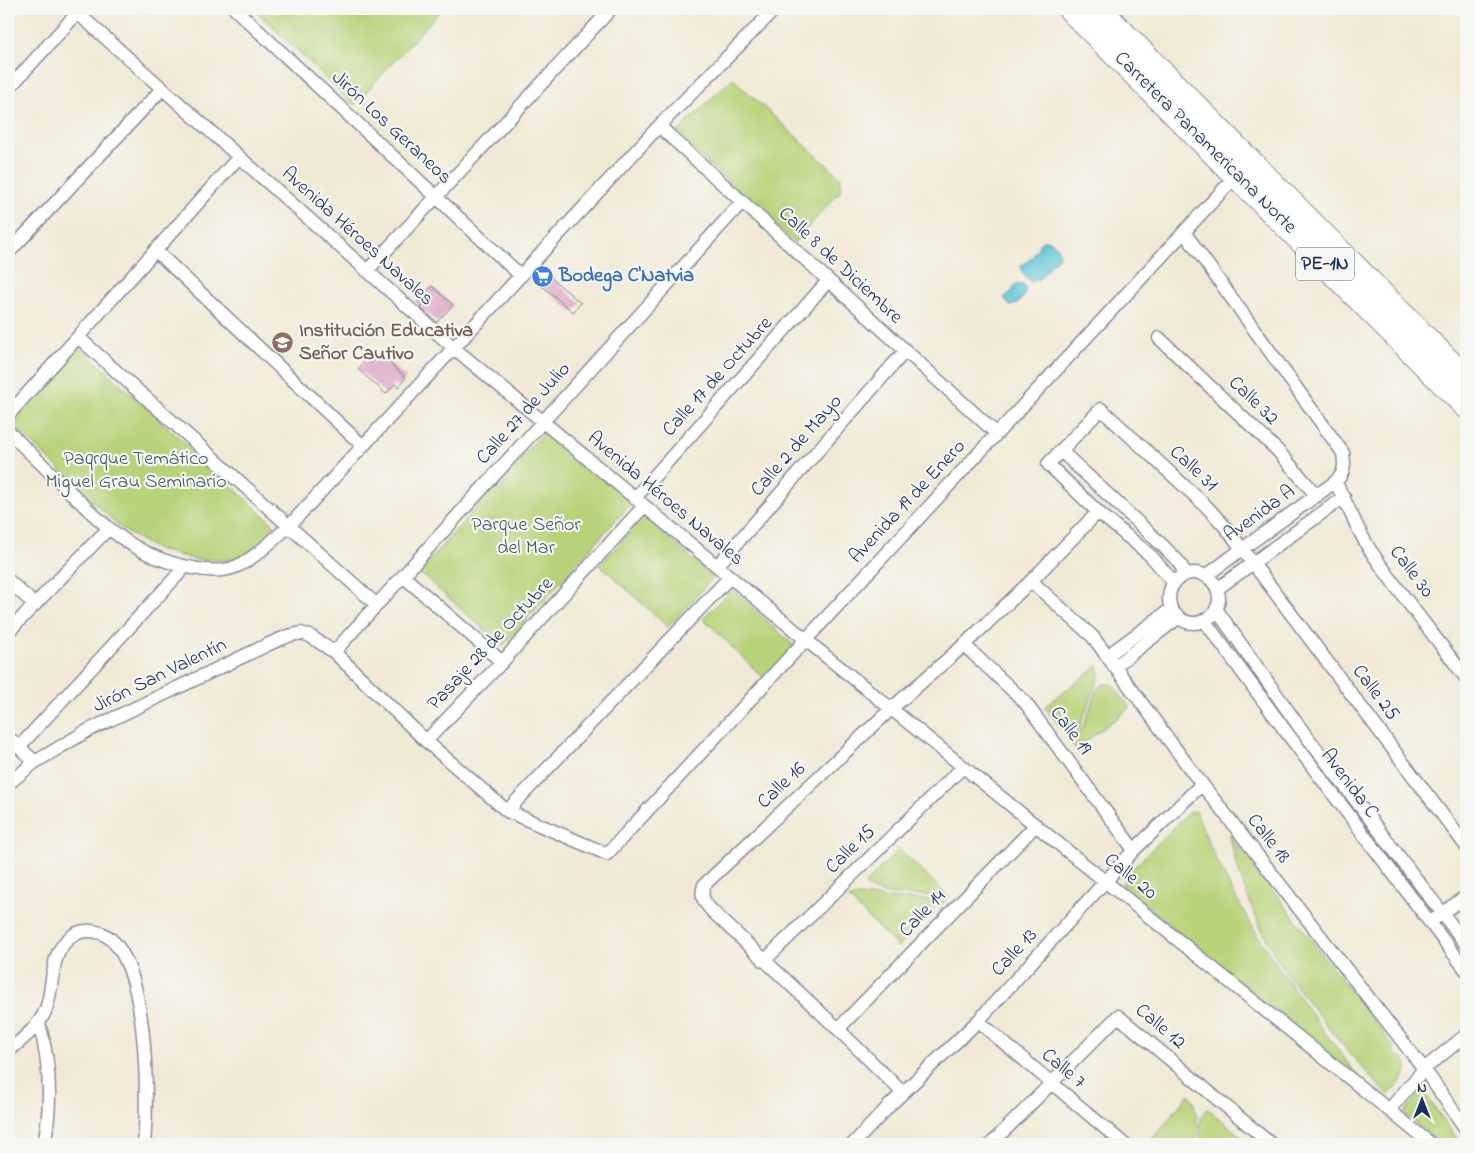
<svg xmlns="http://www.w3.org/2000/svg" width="1475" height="1153" viewBox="0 0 1475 1153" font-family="'Indie Flower',sans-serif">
<rect width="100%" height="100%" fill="#f6f6f2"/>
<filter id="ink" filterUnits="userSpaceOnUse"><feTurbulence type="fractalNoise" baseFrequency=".02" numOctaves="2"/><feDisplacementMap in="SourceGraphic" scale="10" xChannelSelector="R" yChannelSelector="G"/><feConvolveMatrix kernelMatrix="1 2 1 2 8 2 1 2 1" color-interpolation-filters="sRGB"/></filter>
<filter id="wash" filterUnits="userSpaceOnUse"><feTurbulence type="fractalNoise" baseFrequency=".0096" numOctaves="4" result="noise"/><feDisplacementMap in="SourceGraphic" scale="20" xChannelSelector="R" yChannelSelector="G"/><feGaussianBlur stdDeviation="1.12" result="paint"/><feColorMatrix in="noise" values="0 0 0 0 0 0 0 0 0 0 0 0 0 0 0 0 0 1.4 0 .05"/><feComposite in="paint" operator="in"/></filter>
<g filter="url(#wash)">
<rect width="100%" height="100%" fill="#f1e9d5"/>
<path fill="#b7d379" stroke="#69816c" d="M 254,9 L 442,9 L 354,105 Z
M 732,78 L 841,178 L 842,189 L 794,243 L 676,134 Z
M 80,347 L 274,525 L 271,532 L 244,556 L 230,560 L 197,560 L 156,549 L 123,530 L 10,422 Z
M 548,427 L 633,501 L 503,646 L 419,572 Z
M 644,516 L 713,578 L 668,627 L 600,565 Z
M 732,589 L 792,644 L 794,654 L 768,683 L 703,618 Z
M 1098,666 L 1100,675 L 1078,730 L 1073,735 L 1067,735 L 1044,707 Z
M 1108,684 L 1113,685 L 1130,708 L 1076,749 L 1067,737 L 1075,737 L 1082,729 L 1097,690 L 1101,685 Z
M 1196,811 C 1233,913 1301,1002 1366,1087 L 1280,1016 L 1276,1008 L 1268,1007 L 1123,886 L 1124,880 L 1129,879 L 1131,876 L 1131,870 L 1189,812 Z
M 1229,834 L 1394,1047 L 1394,1054 C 1396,1056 1399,1056 1401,1057 C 1418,1069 1396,1086 1388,1095 C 1367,1074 1348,1052 1330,1029 C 1316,1012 1302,995 1290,978 C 1260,935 1240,884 1229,834 Z
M 899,849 L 949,897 L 939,907 L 937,899 L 931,896 C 915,893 874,899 865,884 Z
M 858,896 L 928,900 L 933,903 L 934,910 L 898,947 L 849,899 Z
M 1421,1092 L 1424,1093 L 1461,1144 L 1441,1144 L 1405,1115 L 1405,1111 Z
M 1189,1094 C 1198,1103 1197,1131 1197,1144 L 1148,1144 Z
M 1208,1109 L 1250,1144 L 1201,1144 C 1200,1132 1196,1117 1208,1109 Z"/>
<path fill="#57c1d3" stroke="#397898" d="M 1044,240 C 1052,240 1060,247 1059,256 L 1038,280 L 1031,282 L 1022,273 L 1021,265 L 1033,257 L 1040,243 Z
M 1015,284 L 1023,285 L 1026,290 C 1025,297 1017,306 1010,306 L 1004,298 L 1013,290 Z"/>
<g id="blocks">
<path fill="#daa2c3" d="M 543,271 L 581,303 L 573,312 L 536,281 Z
M 432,286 L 453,305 L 437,322 L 421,308 L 423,307 L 417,302 Z
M 380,354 L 406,378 L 398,387 L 395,384 L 386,394 L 358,369 L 367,359 L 372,364 Z"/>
</g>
</g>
<g filter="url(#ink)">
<use href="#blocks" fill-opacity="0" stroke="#868c9a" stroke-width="1"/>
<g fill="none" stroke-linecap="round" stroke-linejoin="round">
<defs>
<path id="street" d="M 73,9 L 454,348 L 817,649 L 1431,1144
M 235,9 L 521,276
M 9,88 L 81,9
M 659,126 L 997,434
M 1184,232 L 1343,453 C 1345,466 1345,473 1335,482 L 1242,549 L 1206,576
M 155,250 L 363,446
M 9,252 L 162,89
M 367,271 L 611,9
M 78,337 L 377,605
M 1159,338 L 1278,451 L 1317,496
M 9,414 L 239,157
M 9,432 C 29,452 49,471 69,491 C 108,529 137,558 193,568 C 206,571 222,572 235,567 C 253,560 274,539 289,526 L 659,126 L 772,12 L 768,9
M 1061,451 L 1160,543 L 1178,561 L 1186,574
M 1335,482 C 1348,504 1356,528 1370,550 C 1400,594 1434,635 1466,678
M 635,498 L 828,281
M 717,566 L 905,351
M1169 598a25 25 0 1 1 50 0a25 25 0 1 1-50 0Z
M 403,576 L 502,662
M 9,581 L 35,605
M 1031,581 L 1093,637 L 1194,774 L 1424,1069 L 1466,1129
M 1174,583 L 1151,556 L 1098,512 L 1048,464 L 1101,409 L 1207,507 L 1227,529 L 1466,846
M 1217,589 L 1344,497
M 1216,609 L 1298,725 L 1466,944
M 1204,620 L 1287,733 L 1466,970
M 9,631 L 108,529
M 964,645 L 1024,701 L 1134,850
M 334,652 L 742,202
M 1107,656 L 1171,609
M 1114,667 L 1179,617
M 9,738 L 35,762
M 426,741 L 502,662 L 644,506
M 19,747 L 185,567
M 9,783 L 35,762 L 87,731 L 269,644 L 288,636 L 301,633 L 310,636 L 334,652 L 426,741 L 507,811 L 607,854 L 1236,176
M 507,811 L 730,577
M 1436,918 L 1466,896
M 764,961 L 963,767
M 978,1021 L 1124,1144
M 39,1023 C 50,1062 52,1104 44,1144
M 838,1029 L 1036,825
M 9,1051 C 22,1039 40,1026 46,1009 C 55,985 48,953 72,936 C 81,930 92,930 101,933 C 150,953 148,1100 144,1144
M 903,1093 L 838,1029 L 712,911 C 704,902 700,897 704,885 L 891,709 L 964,645 L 1031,581 L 1098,512
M 1389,1110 L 1424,1069 L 1466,1035
M 853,1144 L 890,1105 L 978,1021 L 1134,850 L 1202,784
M 991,1144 L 1118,1016 L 1271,1144"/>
<path id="highway" d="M 1070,9 L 1466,406
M 1099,9 L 1466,379"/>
</defs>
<use href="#street" stroke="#868c9a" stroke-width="15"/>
<use href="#highway" stroke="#868c9a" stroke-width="26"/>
<use href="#street" stroke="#fff" stroke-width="12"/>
<use href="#highway" stroke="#fff" stroke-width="24"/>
</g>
</g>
<defs>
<symbol id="supermarket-disc" viewBox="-11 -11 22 22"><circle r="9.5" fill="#3f7fe0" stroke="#f6f6f2"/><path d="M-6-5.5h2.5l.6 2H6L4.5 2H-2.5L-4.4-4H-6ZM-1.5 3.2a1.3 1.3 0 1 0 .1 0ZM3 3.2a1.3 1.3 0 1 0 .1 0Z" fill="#fff"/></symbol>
<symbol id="school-disc" viewBox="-11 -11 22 22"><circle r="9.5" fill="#8d6e63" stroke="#f6f6f2"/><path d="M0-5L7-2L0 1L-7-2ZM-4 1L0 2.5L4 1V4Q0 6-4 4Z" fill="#fff"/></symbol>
</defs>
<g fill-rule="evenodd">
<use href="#supermarket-disc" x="530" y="264" width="25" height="25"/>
<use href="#school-disc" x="270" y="330" width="25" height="25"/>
</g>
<g text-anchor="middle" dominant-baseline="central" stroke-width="4.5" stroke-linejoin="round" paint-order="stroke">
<rect fill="#f6f6f2" stroke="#5d6b8a" stroke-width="1" x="1296" y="247.5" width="58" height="33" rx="4"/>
<g font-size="19" font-weight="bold" fill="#1b2f5e">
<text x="1325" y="264">PE-1N</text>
</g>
<g font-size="20" fill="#1b2f5e" stroke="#f6f6f2">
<text transform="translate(391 128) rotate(43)">Jirón Los Geraneos</text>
<text transform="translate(1205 143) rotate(45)">Carretera Panamericana Norte</text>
<text transform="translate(357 237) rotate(42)">Avenida Héroes Navales</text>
<text transform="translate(840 266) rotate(43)">Calle 8 de Diciembre</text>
<text transform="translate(718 377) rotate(-48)">Calle 17 de Octubre</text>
<text transform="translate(1253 401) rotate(44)">Calle 32</text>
<text transform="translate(524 414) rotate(-48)">Calle 27 de Julio</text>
<text transform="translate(797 446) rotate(-49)">Calle 2 de Mayo</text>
<text transform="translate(1193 469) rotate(43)">Calle 31</text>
<text transform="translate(665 499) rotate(40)">Avenida Héroes Navales</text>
<text transform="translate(908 502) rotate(-47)">Avenida 19 de Enero</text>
<text transform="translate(1260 514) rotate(-36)">Avenida A</text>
<text transform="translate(1411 572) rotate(53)">Calle 30</text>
<text transform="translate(491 644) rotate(-47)">Pasaje 28 de Octubre</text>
<text transform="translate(160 676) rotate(-26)">Jirón San Valentín</text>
<text transform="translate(1375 693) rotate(53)">Calle 25</text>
<text transform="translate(1070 731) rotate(53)">Calle 19</text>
<text transform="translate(1349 784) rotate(53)">Avenida C</text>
<text transform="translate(782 786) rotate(-43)">Calle 16</text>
<text transform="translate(1268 839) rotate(52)">Calle 18</text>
<text transform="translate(851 850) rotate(-44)">Calle 15</text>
<text transform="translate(1130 877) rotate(39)">Calle 20</text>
<text transform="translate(923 914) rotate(-46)">Calle 14</text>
<text transform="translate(1015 953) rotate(-47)">Calle 13</text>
<text transform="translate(1160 1027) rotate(40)">Calle 12</text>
<text transform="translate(1063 1069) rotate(40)">Calle 7</text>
</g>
<g font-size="20" font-weight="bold" fill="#366cbe" stroke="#f6f6f2" text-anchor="start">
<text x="559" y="276">Bodega C'Natvia</text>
</g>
<g font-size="20" font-weight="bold" fill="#785e54" stroke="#f6f6f2" text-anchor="start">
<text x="299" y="331">Institución Educativa<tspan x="299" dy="23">Señor Cautivo</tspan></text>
</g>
<g font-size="20" fill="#425865" stroke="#f6f6f2">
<text x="136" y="459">Paqrque Temático<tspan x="136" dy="23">Miguel Grau Seminario</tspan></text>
<text x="526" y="525">Parque Señor<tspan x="526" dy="23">del Mar</tspan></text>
</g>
</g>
<rect width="1475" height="1153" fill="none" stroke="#f6f6f2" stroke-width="30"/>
<g transform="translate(1422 1100)" stroke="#f6f6f2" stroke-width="4" paint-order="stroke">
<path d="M0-4L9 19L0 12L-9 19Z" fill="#1b2f5e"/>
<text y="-8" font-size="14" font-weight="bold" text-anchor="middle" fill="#1b2f5e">N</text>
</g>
</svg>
